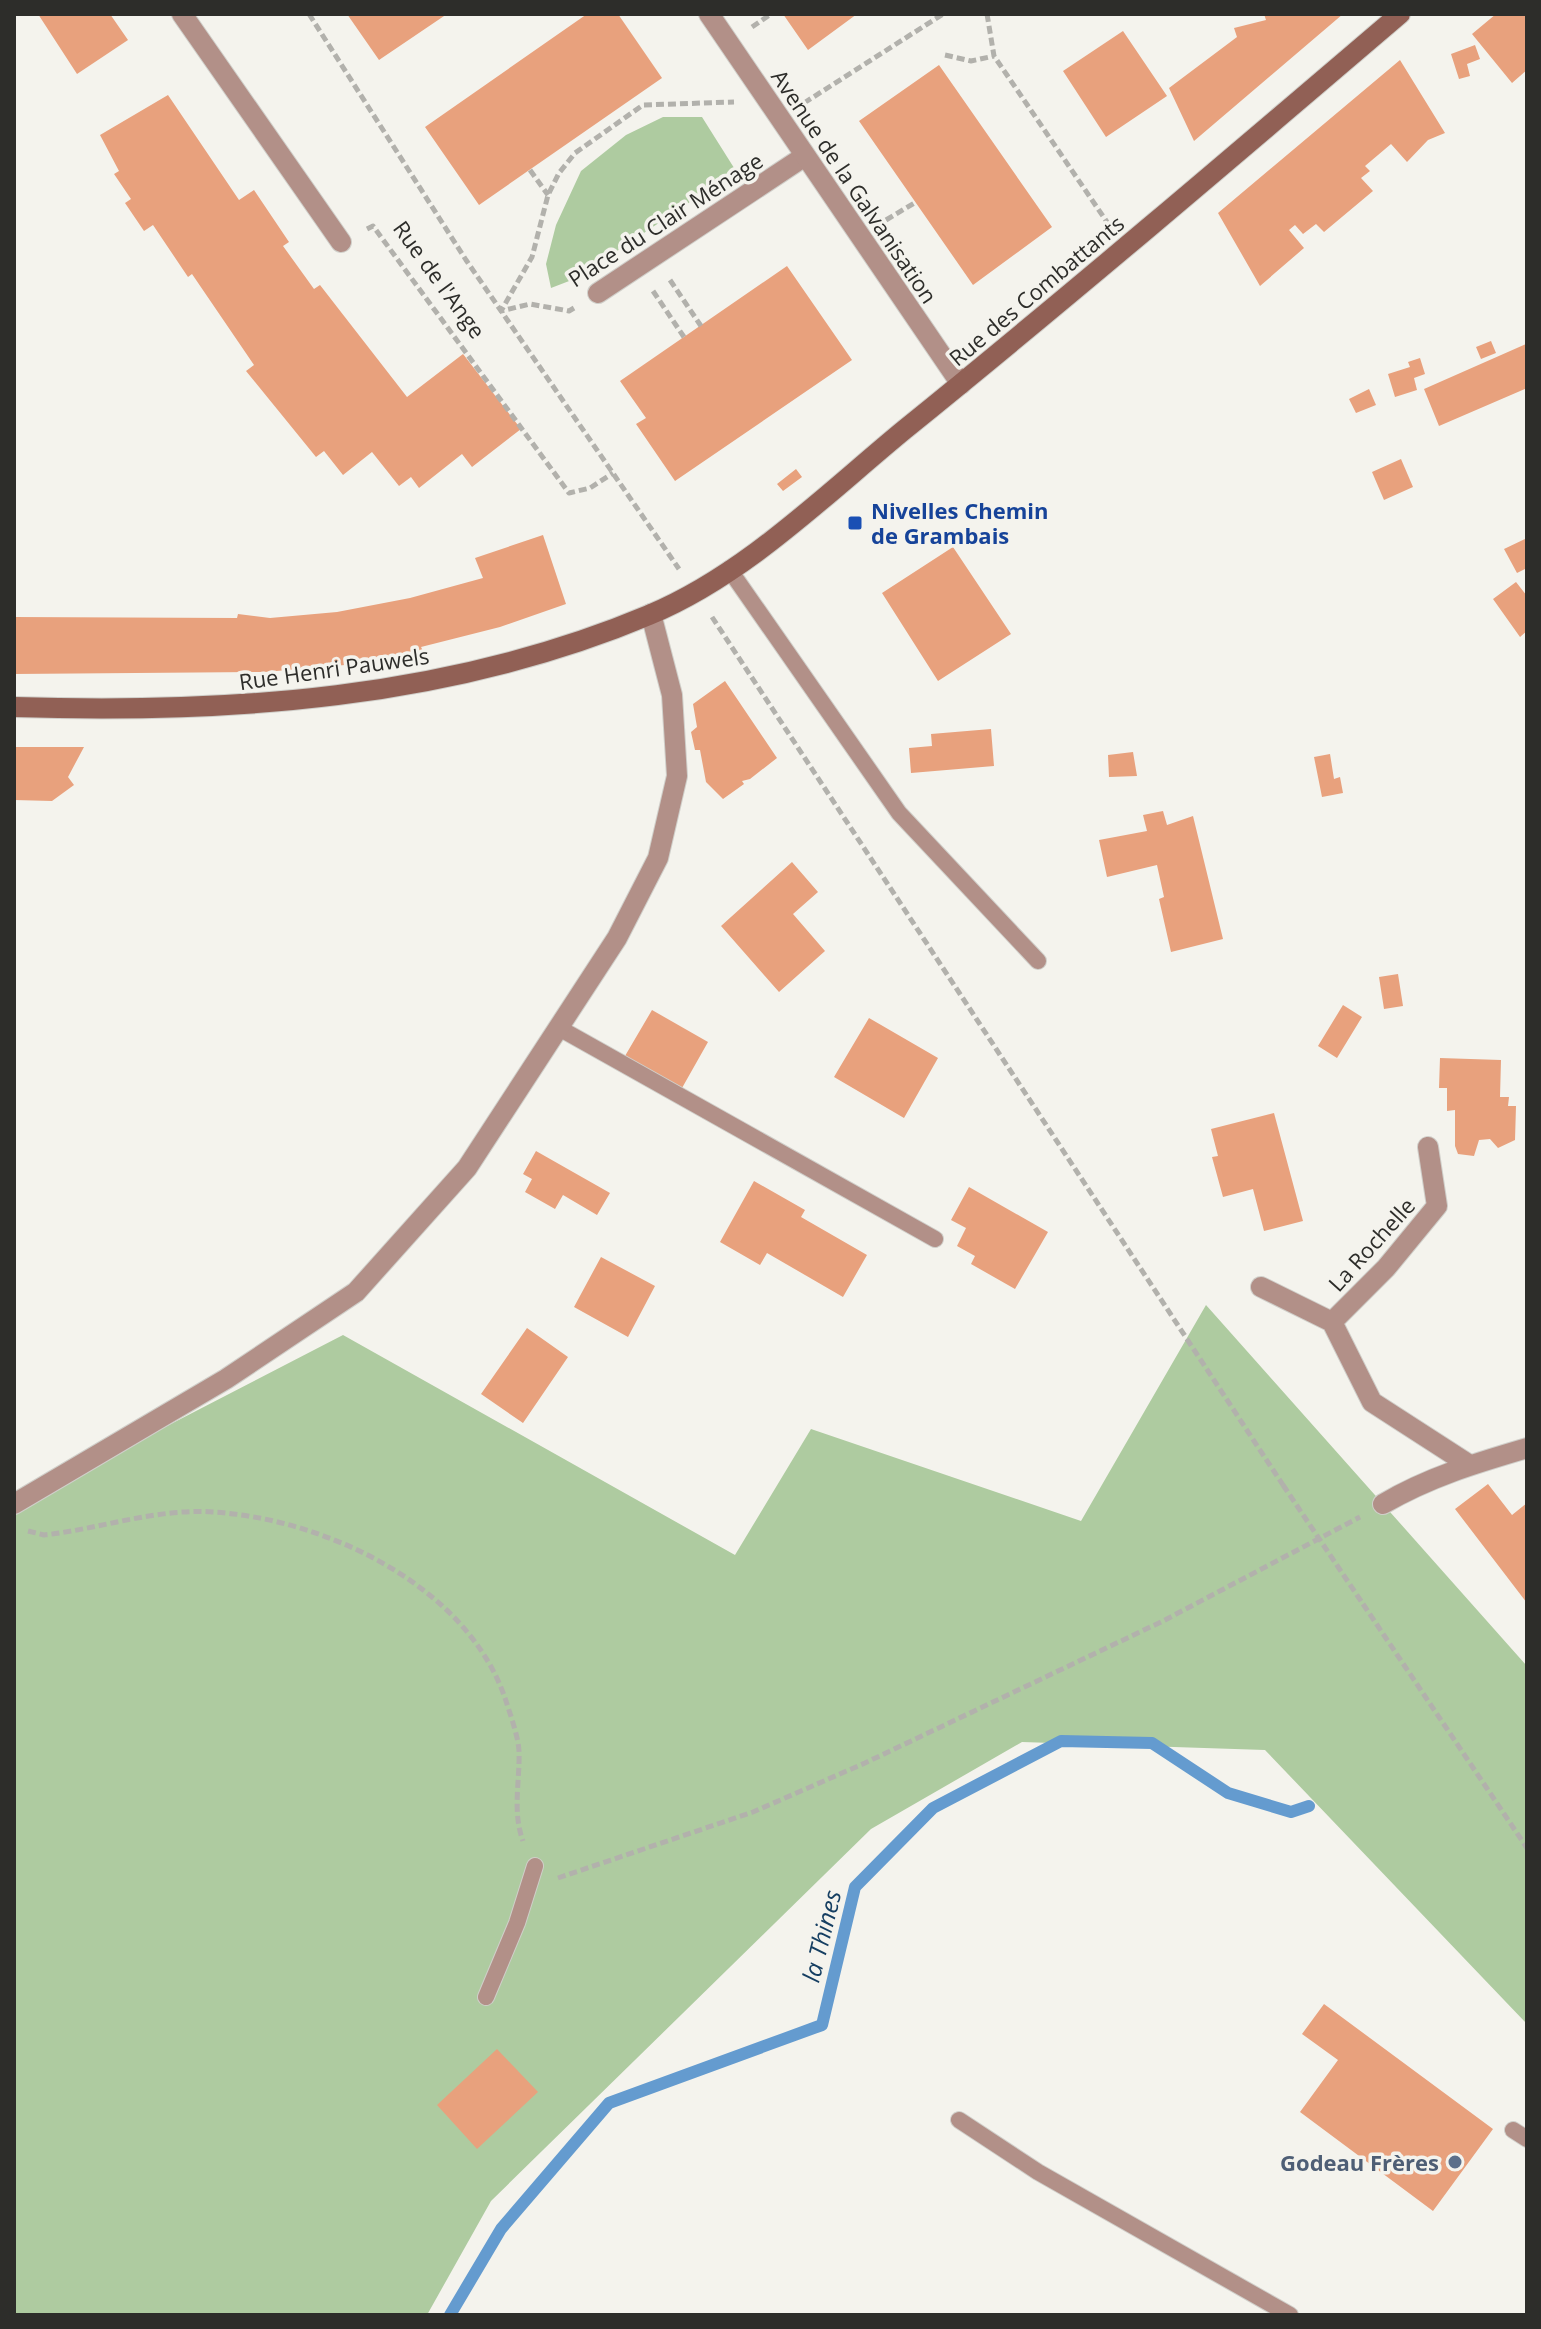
<svg xmlns="http://www.w3.org/2000/svg" width="1541" height="2329" viewBox="0 0 1541 2329" font-family="'Open Sans',sans-serif">
<rect width="100%" height="100%" fill="#f4f3ed"/>
<path fill="#aecba0" d="M 663,117 L 702,117 L 736,171 L 577,278 L 551,288 L 546,264 L 556,225 L 581,171 L 626,135 Z
M 1206,1305 L 1527,1666 L 1527,2024 L 1265,1750 L 1022,1742 L 871,1829 L 491,2201 L 427,2315 L 14,2315 L 14,1505 L 343,1335 L 735,1555 L 811,1429 L 1081,1521 Z"/>
<g fill="none" stroke-linecap="round" stroke-linejoin="round">
<path stroke="#649bcf" stroke-width="12" d="M 450,2315 L 501,2229 L 609,2103 L 822,2025 L 855,1887 L 933,1808 L 1061,1741 L 1152,1743 L 1228,1793 L 1291,1812 L 1309,1806"/>
</g>
<path fill="#e8a17d" d="M 38,14 L 110,14 L 128,40 L 77,74 Z
M 347,14 L 447,14 L 379,60 Z
M 587,14 L 618,14 L 662,78 L 479,205 L 425,127 Z
M 783,14 L 857,14 L 808,50 Z
M 1264,14 L 1343,14 L 1194,141 L 1169,88 L 1237,37 L 1234,28 L 1266,20 Z
M 1496,14 L 1527,14 L 1527,70 L 1512,83 L 1472,34 Z
M 1123,31 L 1167,96 L 1106,137 L 1063,71 Z
M 1475,45 L 1480,59 L 1467,64 L 1470,76 L 1459,79 L 1451,54 Z
M 1400,60 L 1445,133 L 1428,140 L 1407,162 L 1391,144 L 1365,166 L 1370,171 L 1361,178 L 1373,191 L 1324,232 L 1316,224 L 1303,234 L 1295,225 L 1289,230 L 1304,248 L 1260,286 L 1218,213 Z
M 939,65 L 1052,227 L 973,285 L 859,121 Z
M 168,95 L 239,200 L 254,190 L 289,242 L 283,246 L 314,289 L 320,285 L 407,397 L 463,354 L 521,429 L 472,467 L 462,454 L 419,488 L 411,477 L 399,486 L 372,452 L 343,475 L 324,451 L 316,457 L 246,371 L 254,365 L 192,274 L 188,277 L 153,225 L 144,231 L 125,203 L 131,199 L 114,174 L 119,171 L 100,135 Z
M 787,266 L 852,360 L 675,481 L 636,424 L 646,418 L 620,381 Z
M 1491,341 L 1496,353 L 1481,359 L 1476,347 Z
M 1526,344 L 1527,388 L 1439,426 L 1424,389 Z
M 1420,358 L 1425,374 L 1414,378 L 1417,390 L 1395,397 L 1388,374 L 1410,367 L 1408,362 Z
M 1369,389 L 1376,405 L 1356,413 L 1349,399 Z
M 1401,459 L 1413,487 L 1384,500 L 1372,472 Z
M 796,469 L 802,477 L 783,491 L 777,484 Z
M 543,535 L 566,604 L 500,627 L 421,647 L 423,651 L 345,665 L 265,672 L 14,674 L 14,617 L 237,618 L 238,614 L 270,618 L 337,612 L 410,598 L 483,578 L 475,558 Z
M 1527,538 L 1527,568 L 1517,573 L 1504,549 Z
M 953,547 L 1011,634 L 938,681 L 882,593 Z
M 1516,582 L 1527,596 L 1527,631 L 1520,637 L 1493,599 Z
M 725,681 L 777,758 L 750,779 L 742,781 L 744,784 L 723,799 L 706,782 L 700,750 L 695,750 L 691,732 L 697,727 L 693,704 Z
M 991,729 L 994,766 L 911,773 L 909,748 L 932,746 L 931,734 Z
M 14,747 L 84,747 L 68,777 L 74,785 L 52,801 L 14,800 Z
M 1133,752 L 1137,776 L 1109,777 L 1108,755 Z
M 1330,754 L 1334,779 L 1340,777 L 1343,793 L 1322,797 L 1314,757 Z
M 1163,811 L 1167,825 L 1193,816 L 1223,939 L 1171,952 L 1159,899 L 1164,897 L 1157,865 L 1107,877 L 1099,840 L 1147,831 L 1143,815 Z
M 792,862 L 818,892 L 793,914 L 825,951 L 779,992 L 721,926 Z
M 1398,974 L 1403,1006 L 1384,1009 L 1379,977 Z
M 1343,1005 L 1362,1017 L 1337,1058 L 1318,1046 Z
M 652,1010 L 708,1042 L 682,1088 L 625,1056 Z
M 869,1018 L 938,1058 L 904,1118 L 834,1077 Z
M 1440,1058 L 1501,1060 L 1500,1097 L 1509,1097 L 1508,1106 L 1516,1106 L 1515,1140 L 1498,1148 L 1490,1139 L 1479,1140 L 1474,1156 L 1458,1154 L 1455,1146 L 1455,1110 L 1447,1111 L 1447,1088 L 1439,1088 Z
M 1274,1113 L 1303,1221 L 1264,1231 L 1253,1189 L 1223,1197 L 1212,1157 L 1218,1156 L 1211,1129 Z
M 536,1151 L 610,1193 L 597,1215 L 563,1195 L 555,1209 L 525,1192 L 532,1179 L 523,1174 Z
M 754,1181 L 805,1210 L 801,1217 L 867,1255 L 843,1297 L 767,1253 L 760,1265 L 720,1242 Z
M 969,1187 L 1048,1232 L 1015,1289 L 971,1264 L 975,1256 L 957,1246 L 966,1228 L 951,1220 Z
M 601,1257 L 655,1286 L 628,1337 L 574,1307 Z
M 527,1328 L 568,1357 L 523,1423 L 481,1394 Z
M 1488,1484 L 1512,1515 L 1527,1503 L 1527,1603 L 1455,1509 Z
M 1324,2004 L 1493,2129 L 1433,2211 L 1300,2112 L 1338,2060 L 1302,2034 Z
M 497,2049 L 538,2092 L 477,2149 L 437,2105 Z"/>
<g fill="none" stroke-linecap="round" stroke-linejoin="round">
<defs>
<path id="service" d="M 729,569 L 899,813 L 1038,961
M 559,1028 L 935,1239
M 486,1997 L 517,1923 L 535,1866
M 959,2120 L 1038,2172 L 1290,2315
M 1513,2130 L 1527,2139"/>
<path id="minor" d="M 182,14 L 341,242
M 598,293 L 805,156
M 1428,1147 L 1437,1206 L 1386,1268 L 1332,1322 L 1372,1402 L 1468,1464
M 1261,1287 L 1332,1322
M 14,1504 L 226,1379 L 356,1292 L 467,1168 L 617,938 L 658,858 L 677,776 L 672,695 L 651,614
M 1383,1504 C 1429,1477 1476,1463 1527,1448"/>
<path id="tertiary" d="M 709,14 L 961,384"/>
<path id="secondary" d="M 14,707 C 229,714 449,699 649,615 C 745,575 825,495 904,430 C 1072,294 1236,154 1400,14"/>
</defs>
<use href="#service" stroke="#d0cfca" stroke-width="18"/>
<use href="#minor" stroke="#d0cfca" stroke-width="22"/>
<use href="#tertiary" stroke="#d0cfca" stroke-width="22"/>
<use href="#secondary" stroke="#d0cfca" stroke-width="22"/>
<path stroke="#b2b1ac" stroke-width="5" stroke-dasharray="8 4" stroke-linecap="butt" d="M 309,14 L 466,260 L 679,569
M 987,14 L 994,56 L 1109,225
M 752,27 L 771,14
M 945,55 L 971,61 L 994,56
M 804,103 L 943,14
M 530,170 L 548,195
M 886,220 L 916,202
M 367,229 L 373,226 L 569,493 L 590,488 L 613,473
M 670,280 L 701,326
M 653,291 L 684,337
M 574,308 L 569,311 L 530,304 L 501,311 L 532,257 L 548,195 L 559,173 L 575,153 L 643,105 L 734,102
M 712,617 L 1283,1485
M 28,1531 L 44,1535 C 100,1529 156,1508 213,1512 C 325,1519 466,1585 505,1698 C 510,1714 518,1735 519,1751 C 520,1782 512,1811 523,1841
M 1363,1604 L 1527,1848
M 558,1878 L 753,1812 L 865,1763 L 1163,1621 L 1360,1517"/>
<use href="#service" stroke="#b29088" stroke-width="16"/>
<use href="#minor" stroke="#b29088" stroke-width="20"/>
<use href="#tertiary" stroke="#b29088" stroke-width="20"/>
<use href="#secondary" stroke="#916055" stroke-width="20"/>
<path stroke="#b2b1ac" stroke-width="5" stroke-dasharray="8 4" stroke-linecap="butt" d="M 1283,1485 L 1363,1604"/>
</g>
<rect fill="#1a4fb4" stroke="#f4f3ed" stroke-width="3" x="847" y="515" width="16" height="16" rx="4"/>
<circle fill="#5c6f8a" stroke="#f4f3ed" stroke-width="3" cx="1455" cy="2162" r="8"/>
<g text-anchor="middle" dominant-baseline="central" stroke-width="7" stroke-linejoin="round" paint-order="stroke">
<g font-size="22" fill="#2d2d2a" stroke="#f4f3ed">
<text transform="translate(855 186) rotate(56)">Avenue de la Galvanisation</text>
<text transform="translate(665 219) rotate(-33)">Place du Clair Ménage</text>
<text transform="translate(440 279) rotate(54)">Rue de l'Ange</text>
<text transform="translate(1036 290) rotate(-40)">Rue des Combattants</text>
<text transform="translate(334 668) rotate(-8)">Rue Henri Pauwels</text>
<text transform="translate(1371 1244) rotate(-48)">La Rochelle</text>
</g>
<g font-size="22" font-weight="bold" fill="#164399" stroke="#f4f3ed" text-anchor="start">
<text x="871" y="510">Nivelles Chemin<tspan x="871" dy="25">de Grambais</tspan></text>
</g>
<g font-size="22" font-weight="bold" fill="#4e5e75" stroke="#f4f3ed" text-anchor="end">
<text x="1439" y="2162">Godeau Frères</text>
</g>
<g font-size="24" font-style="italic" fill="#163f62" stroke="#f4f3ed">
<text transform="translate(821 1936) rotate(-76)">la Thines</text>
</g>
</g>
<rect width="1541" height="2329" fill="none" stroke="#2d2d2a" stroke-width="32"/>
</svg>
